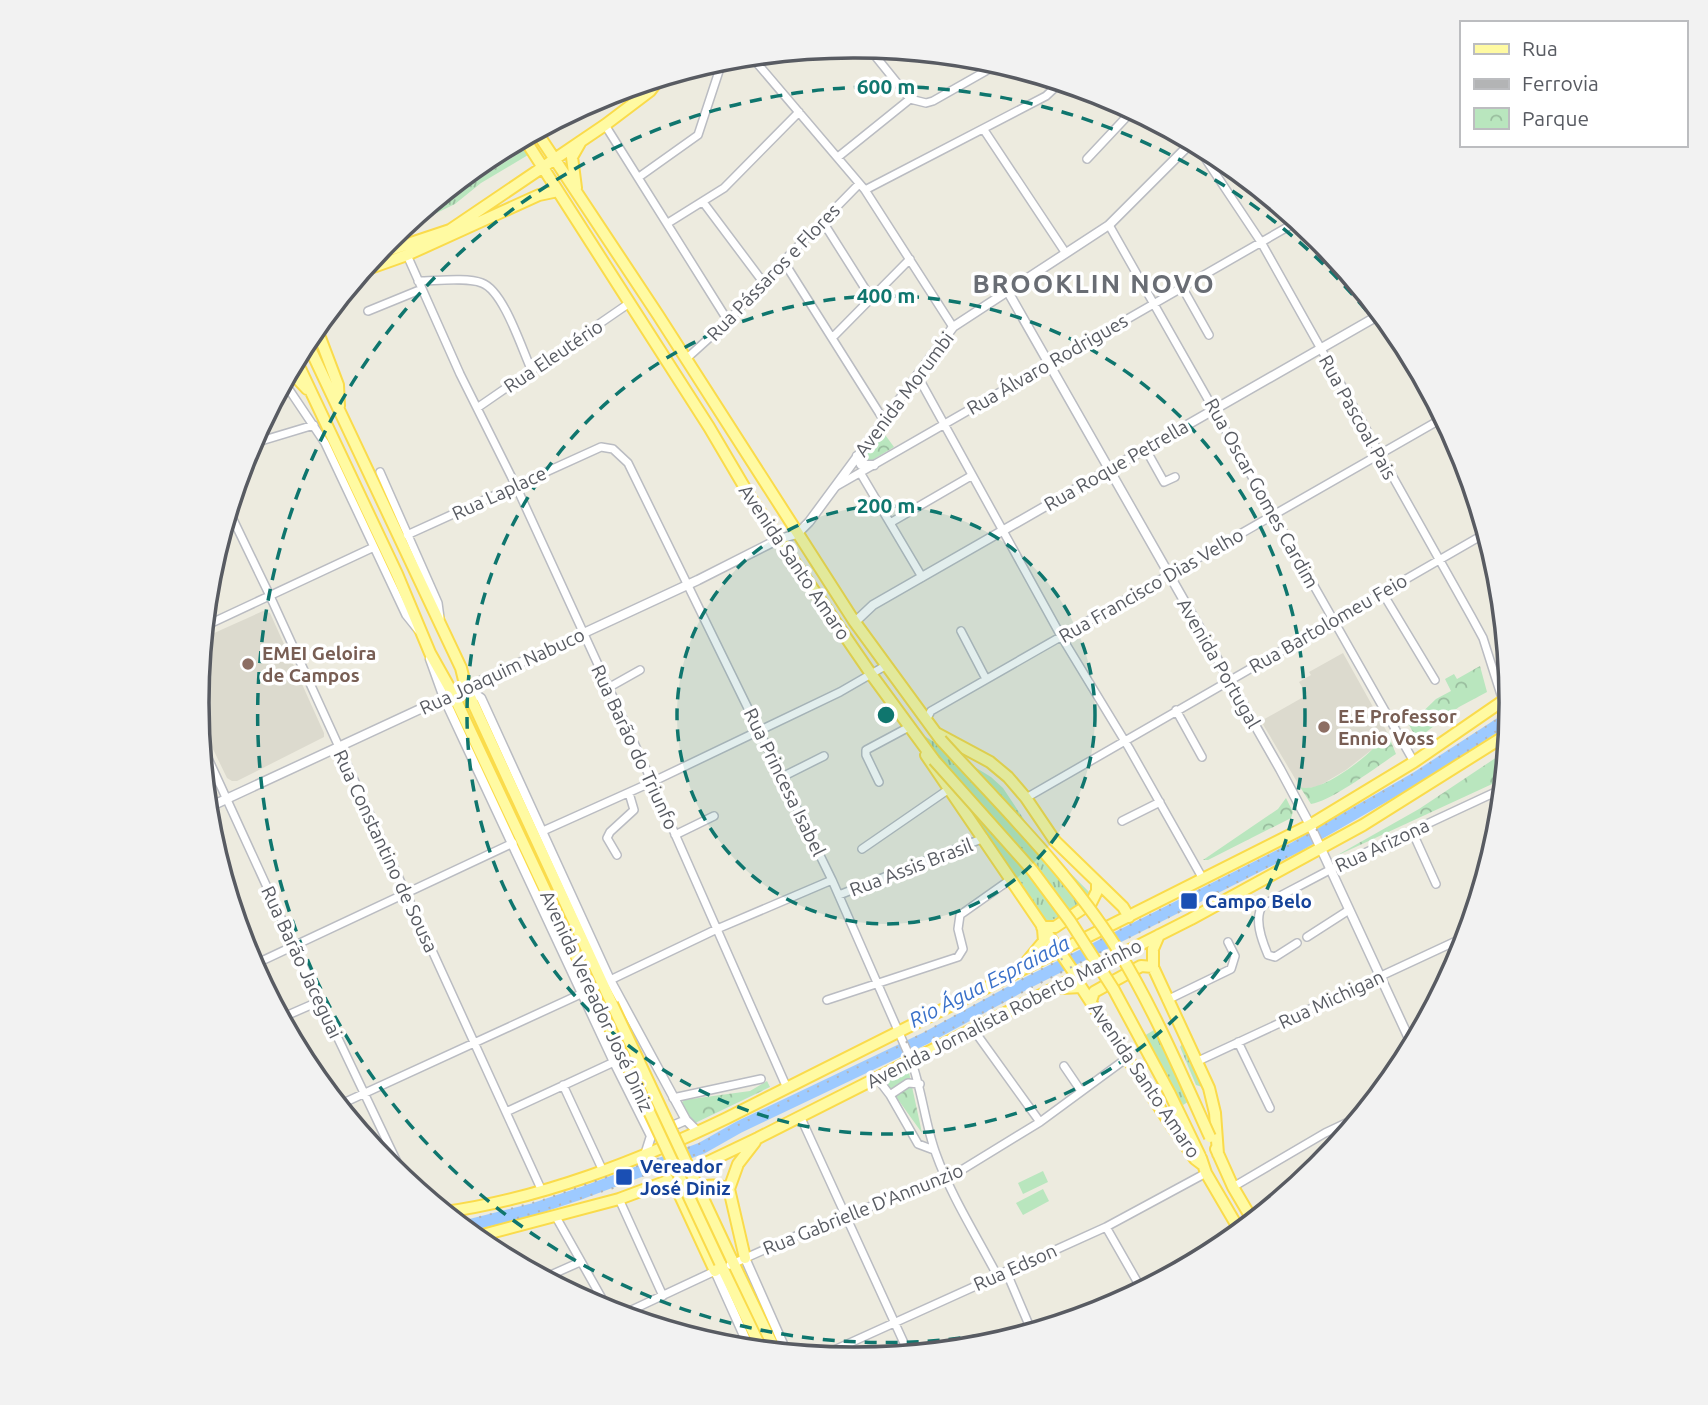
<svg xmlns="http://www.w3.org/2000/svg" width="1708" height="1405" viewBox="0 0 1708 1405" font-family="Ubuntu,sans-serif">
<defs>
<pattern id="grass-tufts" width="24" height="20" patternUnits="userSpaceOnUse" patternTransform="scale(1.75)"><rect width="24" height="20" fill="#b9e6be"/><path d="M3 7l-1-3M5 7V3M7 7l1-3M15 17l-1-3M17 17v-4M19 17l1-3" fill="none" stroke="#99bd9e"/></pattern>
<pattern id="park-crowns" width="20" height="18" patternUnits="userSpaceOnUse" patternTransform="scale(1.75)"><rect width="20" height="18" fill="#b9e6be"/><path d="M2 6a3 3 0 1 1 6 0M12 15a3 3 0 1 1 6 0" fill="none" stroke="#99bd9e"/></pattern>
</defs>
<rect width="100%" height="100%" fill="#edebdf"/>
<path fill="#dcdace" d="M 263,611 L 270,613 L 324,733 L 324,737 L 237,781 L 232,781 L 227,778 L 199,720 L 197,702 L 203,638 Z
M 1343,653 L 1387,732 L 1374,748 L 1346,770 L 1319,786 L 1304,789 L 1300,787 L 1261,721 L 1307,695 L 1299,682 L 1311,675 L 1309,672 Z"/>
<path fill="url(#grass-tufts)" d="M 525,149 L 528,155 L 481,183 L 455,204 L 400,231 Z
M 921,734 L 991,777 L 1003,788 L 1037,839 L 1089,892 L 1091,899 L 1045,924 L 922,747 Z
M 1154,1030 L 1191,1100 L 1183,1105 L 1144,1036 Z
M 1182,1044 L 1202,1087 L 1196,1085 L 1180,1047 Z"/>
<path fill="url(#park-crowns)" d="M 883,432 L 894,447 L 864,465 L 861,460 Z
M 1480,666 L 1487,692 L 1459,707 L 1417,739 L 1409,725 L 1436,699 L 1451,691 L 1445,679 L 1454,674 L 1457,679 Z
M 1387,732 L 1396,754 C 1376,767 1332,801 1311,804 L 1300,787 C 1321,795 1377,751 1387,732 Z
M 1506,751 L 1503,779 L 1334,857 L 1419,809 Z
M 1286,798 L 1293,812 L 1291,818 L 1208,860 L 1203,860 L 1278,809 Z
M 908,1068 L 922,1133 L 884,1080 Z
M 767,1081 L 770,1087 L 693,1124 L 680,1105 L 684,1100 L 750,1091 Z"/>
<path fill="#b9e6be" d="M 1043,1171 L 1048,1182 L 1023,1194 L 1018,1183 Z
M 1043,1189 L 1049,1201 L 1023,1215 L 1016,1203 Z"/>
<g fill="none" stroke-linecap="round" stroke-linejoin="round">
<path stroke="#9dcaff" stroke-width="12" d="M 462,1227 L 534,1209 L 582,1193 L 702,1148 L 739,1127 L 926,1038 L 1025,984 L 1296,847 L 1416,778 L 1510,717"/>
<defs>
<path id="minor" d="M 868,47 L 910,99
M 751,56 L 865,190 L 953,327
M 605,125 L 728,321
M 984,130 L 1065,252
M 1195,143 L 1261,242 L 1471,616 L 1483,638 L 1509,720
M 838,157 L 910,99 L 926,103 L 933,101 L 1000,63
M 1087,159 L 1133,110
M 639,177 L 698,135 L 723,59
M 865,190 L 1046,96 L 1061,82
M 703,202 L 763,282
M 823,222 L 871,298
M 668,223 L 724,188 L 799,112
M 1109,225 L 1414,762
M 407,255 L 460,374 L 516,486 L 652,782 L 787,1088
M 784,262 L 883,419
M 418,281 C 435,281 467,277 482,283 C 504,291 522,350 532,371
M 1182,287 L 1209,335
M 368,311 L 422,289
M 832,338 L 910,259
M 686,359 L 728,321 L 763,282 L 859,184
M 917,375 L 1061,636 L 1129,748 L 1203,879
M 284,382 L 325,443 L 406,615 L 418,630
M 477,408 L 628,304
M 251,444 L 314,425
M 1145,448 L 1164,482 L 1175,477
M 380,472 L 438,603 L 440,618
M 861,474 L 922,577
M 835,487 L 1298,221
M 229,511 L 270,596 L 542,1191
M 890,523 L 971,476
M 407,535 L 601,447 L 613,449 L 628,463 L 832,880 L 911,1060 C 922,1090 925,1124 936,1154 C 951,1196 976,1235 997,1275
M 1382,592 L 1435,680
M 205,626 L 374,547
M 961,631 L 986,679
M 608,688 L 640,670
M 1176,710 L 1202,757
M 926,720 L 931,711 L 1443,418
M 201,743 L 294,946 L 406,1181
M 782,777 L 824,756
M 879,782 L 866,755 L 866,750 L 909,727
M 1026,798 L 1486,533
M 1122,821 L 1160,802
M 543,831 L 652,782 L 840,692 L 885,666
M 1412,831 L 1436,884
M 675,835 L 714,816
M 862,849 L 949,789
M 617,855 L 607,838 L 610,832 L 634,810 L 629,793
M 839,895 L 984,838
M 1307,937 L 1349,910
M 1297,943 L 1275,957 L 1268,955 C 1262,941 1253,918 1263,905 L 1341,864 L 1502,789
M 253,965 L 513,843
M 606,982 L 717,929 L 832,880
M 827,1000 L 958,957 L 963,949 L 958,929 L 960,915 L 1011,879
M 1167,1000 L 1231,969 L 1235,956 L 1228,942
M 281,1018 L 320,1001
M 973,1029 L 1040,1122
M 1238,1042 L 1270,1108
M 1196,1062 L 1467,936
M 1064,1066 L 1081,1091
M 877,1078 L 890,1095 L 918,1144 L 934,1150
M 563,1085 L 603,1171
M 890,1095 L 908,1083 L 920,1084
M 673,1098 L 761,1079
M 339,1105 L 596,987
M 506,1112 L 614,1062
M 800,1116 L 909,1354
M 1233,1187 L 1325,1133 L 1361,1116
M 619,1199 L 663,1296
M 556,1217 L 609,1311
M 1106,1227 L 1142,1290
M 730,1265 L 786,1240 L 960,1171 L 1040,1122 L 1127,1058
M 1006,1271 L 1032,1332
M 544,1278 L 580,1262
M 621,1315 L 715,1271
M 821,1356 L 1106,1227 L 1206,1173"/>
<path id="tertiary" d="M 1007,290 L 1280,769 L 1310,825 L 1412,1045
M 857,456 L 861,465 L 874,465
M 855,622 L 873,605 L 1381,314
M 430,659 L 444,698 L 614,1062 L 651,1136 L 645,1155
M 466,688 L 481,698 L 610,980 L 686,1120 L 698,1132
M 207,808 L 698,580 L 779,539 L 797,534 L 809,522 L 953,327 L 1109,225 L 1192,142
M 654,1134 L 686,1120
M 745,1258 L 787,1353
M 720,1269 L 715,1271 L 750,1349"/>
<path id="primary" d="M 536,131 L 658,315 L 854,621 L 941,740
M 524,138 L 709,427 L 752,500 L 871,674 L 934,760
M 468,173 L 521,139
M 576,188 L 572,157 L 580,143
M 422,211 L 449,189
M 375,255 L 450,230 L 605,125 L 650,91 L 660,78
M 362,271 L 407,255 L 539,195 L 558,191
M 316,327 L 338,385 L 339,406
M 306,340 L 461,668 L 466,688 L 612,1004
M 296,360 L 397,574 L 430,653 L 453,694 L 601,1009
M 290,371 L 307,389
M 936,733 L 990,762 L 1008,777 L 1026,798 L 1055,841 L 1123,907 L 1129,917
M 926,755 L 1077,977
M 1042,927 L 1055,927 L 1091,903 L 1097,891 L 1097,883
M 1159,935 L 1153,949 L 1153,967 L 1209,1088 L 1215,1113 L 1218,1154
M 1024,965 L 1044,941 L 1043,929
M 1063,988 L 1081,987 L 1167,1119 L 1195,1159 L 1203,1165
M 1091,1001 L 1094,992 L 1141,966 L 1153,967
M 1216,1149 L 1233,1187 L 1253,1221
M 1201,1158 L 1206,1173 L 1240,1231
M 670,1180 L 676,1187 L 715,1271
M 682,1198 L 685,1192 C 701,1187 713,1182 729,1189
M 445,1212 C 543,1198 638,1161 727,1118 L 1310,825 L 1414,762 L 1510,696
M 475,1237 L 619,1199 L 670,1180 L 758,1138 L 1191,919 L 1363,825 L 1508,734
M 731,1258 L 776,1352
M 745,1258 L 729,1189 L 738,1164 L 755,1142
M 720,1263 L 762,1350"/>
</defs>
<use href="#minor" stroke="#babcc2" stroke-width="10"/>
<use href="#tertiary" stroke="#babcc2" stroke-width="11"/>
<use href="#primary" stroke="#fadb4b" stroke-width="14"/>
<use href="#minor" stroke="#fff" stroke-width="7"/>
<use href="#tertiary" stroke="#fff" stroke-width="8"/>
<use href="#primary" stroke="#fffaa2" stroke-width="10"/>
<path stroke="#b3b4b5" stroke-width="2" stroke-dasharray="2 9" stroke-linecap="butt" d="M 1458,757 L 1498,730
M 933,1038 L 1288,856
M 517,1218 L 613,1188 L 711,1148
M 458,1223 L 543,1200 L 699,1144 L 883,1055 L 1032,974 L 1292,844 L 1407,778 L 1510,711"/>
<defs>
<path id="primary-bridge" d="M 941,740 C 1001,806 1068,871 1116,947 C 1153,1007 1181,1073 1210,1137
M 934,760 L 1032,870 L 1070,921 L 1114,990 L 1169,1092 L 1200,1156
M 612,1004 L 731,1258
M 601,1009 L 720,1263"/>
</defs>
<use href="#primary-bridge" stroke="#fadb4b" stroke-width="14" stroke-linecap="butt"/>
<use href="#primary-bridge" stroke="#fffaa2" stroke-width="10"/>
</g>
<circle cx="886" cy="715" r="209" fill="#0f766e" fill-opacity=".12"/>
<g fill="none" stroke="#0f766e" stroke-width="3.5" stroke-dasharray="12 9">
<circle cx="886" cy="715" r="209"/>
<circle cx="886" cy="715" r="419"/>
<path d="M1161 1279A628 628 0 1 1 1474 495"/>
</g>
<g fill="#8d6e63" stroke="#fff" stroke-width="2.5">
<circle cx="248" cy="664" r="7"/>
<circle cx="1324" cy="727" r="7"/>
</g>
<g fill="#1a4fb4" stroke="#fff" stroke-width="2.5">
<rect x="1180" y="892" width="18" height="18" rx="3.5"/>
<rect x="615" y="1168" width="18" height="18" rx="3.5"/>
</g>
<g text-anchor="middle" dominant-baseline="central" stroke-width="7" stroke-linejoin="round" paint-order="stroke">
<g font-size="19" fill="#585b62" stroke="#fff">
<text transform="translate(773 272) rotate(-46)">Rua Pássaros e Flores</text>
<text transform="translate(553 356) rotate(-34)">Rua Eleutério</text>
<text transform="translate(1047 364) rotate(-30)">Rua Álvaro Rodrigues</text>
<text transform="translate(904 394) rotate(-53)">Avenida Morumbi</text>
<text transform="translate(1358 417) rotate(61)">Rua Pascoal Pais</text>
<text transform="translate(1116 465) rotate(-30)">Rua Roque Petrella</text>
<text transform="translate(499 493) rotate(-25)">Rua Laplace</text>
<text transform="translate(1262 493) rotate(61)">Rua Oscar Gomes Cardim</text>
<text transform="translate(795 562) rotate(56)">Avenida Santo Amaro</text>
<text transform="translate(1151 585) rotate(-30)">Rua Francisco Dias Velho</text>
<text transform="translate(1328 623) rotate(-30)">Rua Bartolomeu Feio</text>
<text transform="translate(1219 663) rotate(60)">Avenida Portugal</text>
<text transform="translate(502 671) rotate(-25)">Rua Joaquim Nabuco</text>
<text transform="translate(635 747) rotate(65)">Rua Barão do Triunfo</text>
<text transform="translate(785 782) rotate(64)">Rua Princesa Isabel</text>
<text transform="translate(1382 845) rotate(-25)">Rua Arizona</text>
<text transform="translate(386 851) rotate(65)">Rua Constantino de Sousa</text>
<text transform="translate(911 867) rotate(-21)">Rua Assis Brasil</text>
<text transform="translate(302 962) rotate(65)">Rua Barão Jaceguai</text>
<text transform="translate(1331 999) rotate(-25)">Rua Michigan</text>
<text transform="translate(597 1001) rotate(65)">Avenida Vereador José Diniz</text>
<text transform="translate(1004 1013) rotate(-27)">Avenida Jornalista Roberto Marinho</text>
<text transform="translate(1145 1080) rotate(56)">Avenida Santo Amaro</text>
<text transform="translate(863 1209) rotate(-22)">Rua Gabrielle D'Annunzio</text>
<text transform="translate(1015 1267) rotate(-24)">Rua Edson</text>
</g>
<g font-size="19" font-weight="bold" fill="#785e54" stroke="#fff" text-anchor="start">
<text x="262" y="653">EMEI Geloira<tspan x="262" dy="22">de Campos</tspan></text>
<text x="1338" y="716">E.E Professor<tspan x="1338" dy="22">Ennio Voss</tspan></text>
</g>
<g font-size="19" font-weight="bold" fill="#164399" stroke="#fff" text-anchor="start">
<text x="1205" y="901">Campo Belo</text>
<text x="640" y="1166">Vereador<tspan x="640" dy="22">José Diniz</tspan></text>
</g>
<g font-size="21" font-style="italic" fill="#3970c9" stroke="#fff">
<text transform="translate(989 981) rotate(-27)">Rio Água Espraiada</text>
</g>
<g font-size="26" font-weight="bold" letter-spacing="2" fill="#696d74" stroke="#fff">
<text x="1094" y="283">BROOKLIN NOVO</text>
</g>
</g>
<path d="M0 0H1708V1405H0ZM853 58H855A644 644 0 0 1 1499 702V703A644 644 0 0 1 855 1347H853A644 644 0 0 1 209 703V702A644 644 0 0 1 853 58Z" fill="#f2f2f2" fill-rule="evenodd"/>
<path fill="none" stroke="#585b62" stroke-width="3.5" d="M853 58H855A644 644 0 0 1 1499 702V703A644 644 0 0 1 855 1347H853A644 644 0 0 1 209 703V702A644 644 0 0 1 853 58Z"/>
<circle cx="886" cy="715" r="10" fill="#0f766e" stroke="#fff" stroke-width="3.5"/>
<g font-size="21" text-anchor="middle" font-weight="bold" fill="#0f766e" stroke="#fff" stroke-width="7" stroke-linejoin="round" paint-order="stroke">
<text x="886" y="94">600 m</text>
<text x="886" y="303">400 m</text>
<text x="886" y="513">200 m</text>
</g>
<rect x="1460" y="21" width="228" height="126" fill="#ffffff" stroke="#bcbdc0" stroke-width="2"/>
<rect x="1474" y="44" width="35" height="10" fill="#fffaa2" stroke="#bcbdc0" stroke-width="2"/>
<text x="1522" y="56" font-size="21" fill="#585b62">Rua</text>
<rect x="1474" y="79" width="35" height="10" fill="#b3b4b5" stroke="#bcbdc0" stroke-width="2"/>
<text x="1522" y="91" font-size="21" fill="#585b62">Ferrovia</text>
<rect x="1474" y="108" width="35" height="21" fill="url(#park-crowns)" stroke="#bcbdc0" stroke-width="2"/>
<text x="1522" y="126" font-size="21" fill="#585b62">Parque</text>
</svg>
